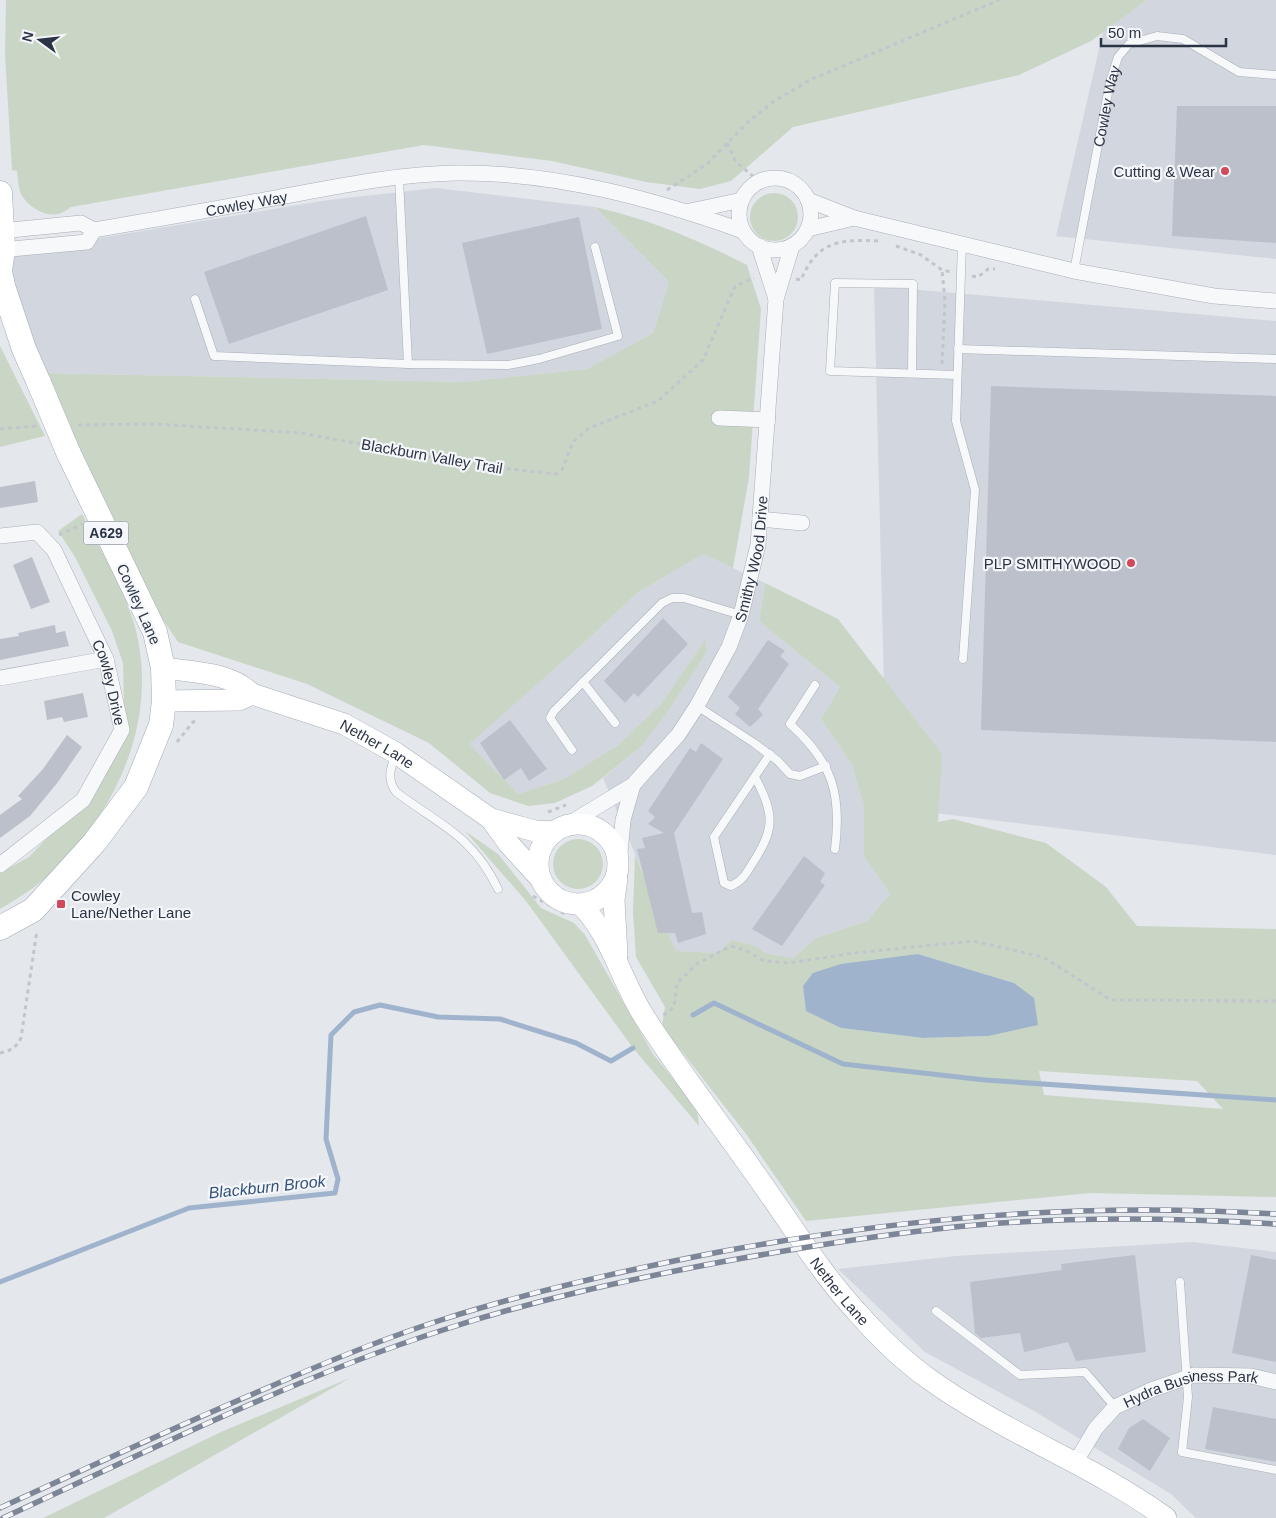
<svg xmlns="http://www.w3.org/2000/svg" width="1276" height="1518" viewBox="0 0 1276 1518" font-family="Arial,sans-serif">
<rect width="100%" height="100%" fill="#e4e7ec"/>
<path fill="#d2d6de" d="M 1147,0 L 1276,0 L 1276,259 L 1056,236 L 1103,32 Z
M 436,188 L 595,207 L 669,282 L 653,333 L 587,369 L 462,382 L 40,373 L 4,254 L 328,200 Z
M 874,286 L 1276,321 L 1276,855 L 887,807 Z
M 703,554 L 765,583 L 759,621 L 840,687 L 821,719 L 851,763 L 864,806 L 864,856 L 890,894 L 867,921 L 816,938 L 793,958 L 765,953 L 758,947 L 718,953 L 676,951 L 603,778 L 641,747 L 669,710 L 707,652 L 706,640 L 661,704 L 618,745 L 564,779 L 518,794 L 468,744 L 585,642 L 637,593 Z
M 1192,1242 L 1276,1252 L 1276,1518 L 1196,1518 L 1171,1494 L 1034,1411 L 925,1352 L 838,1269 L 956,1256 Z"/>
<path fill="#c9d6c5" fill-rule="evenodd" d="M 6,0 L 1147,0 L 1091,41 L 1019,75 L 793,127 L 731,181 L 700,189 L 646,182 L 552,161 L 424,145 L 71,207 C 68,209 64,212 61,213 C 47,219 27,206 21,194 C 18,187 18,178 17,171 L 12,170 L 5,55 Z
M750 217a24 24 0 1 1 48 0a24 24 0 1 1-48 0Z
M 595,207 C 649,219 698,240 747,265 L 761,309 L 749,477 L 733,568 L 703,554 L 637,593 L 585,642 L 469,744 L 518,794 L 564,779 L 618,745 L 661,704 L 706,639 L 707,652 L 669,710 L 641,747 L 592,786 L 555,803 L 528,806 L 490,793 L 429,743 L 307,684 L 178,642 L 130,571 L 40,373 L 462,382 L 587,369 L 653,333 L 669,282 Z
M 0,346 L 45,436 L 0,447 Z
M 82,514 C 101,552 126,590 136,631 C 157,715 121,800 64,862 C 46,880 22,896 0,909 L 0,873 L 29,857 L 83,800 L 109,754 L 124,706 L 123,663 L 112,631 L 75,557 L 58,531 Z
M 765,583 L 838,619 L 942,754 L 938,822 L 953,819 L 1046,843 L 1106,887 L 1137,926 L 1276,929 L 1276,1197 L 1090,1193 L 806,1221 L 746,1134 L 662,1026 L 665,1007 L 636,957 L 633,913 L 635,855 L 676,951 L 718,953 L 732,940 L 758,947 L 765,953 L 793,958 L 816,938 L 867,921 L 890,894 L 864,856 L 864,806 L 851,763 L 821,719 L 840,687 L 759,621 ZM 918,954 L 1014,983 L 988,1036 L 923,1038 L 841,1028 L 805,997 L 803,986 ZM 1039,1071 L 1197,1081 L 1223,1109 L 1044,1095 Z
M 465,831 L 498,854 L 541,908 L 574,923 L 585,935 L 653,1054 L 697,1108 L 699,1126 L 633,1048 L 526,901 Z
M553 864a25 25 0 1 1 50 0a25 25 0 1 1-50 0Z
M 350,1378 L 104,1518 L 43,1518 L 221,1432 Z"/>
<path fill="#9fb4cc" d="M 918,954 L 1014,983 L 1034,998 L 1038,1025 L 988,1036 L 923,1038 L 841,1028 L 806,1011 L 803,986 L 813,973 L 841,964 Z"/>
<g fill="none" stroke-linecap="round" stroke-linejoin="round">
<path stroke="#9fb4cc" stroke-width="5" d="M 693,1015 L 714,1003 L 843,1064 L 985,1080 L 1276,1100
M 0,1282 L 189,1208 L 335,1193 L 338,1179 L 326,1139 L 331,1035 L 354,1012 L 380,1005 L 438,1017 L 500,1019 L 576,1043 L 611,1061 L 633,1048"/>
</g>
<path fill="#bbc0ca" d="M 1177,106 L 1276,106 L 1276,243 L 1172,236 Z
M 366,216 L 388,290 L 229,344 L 204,272 Z
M 579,217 L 602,329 L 487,354 L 462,243 Z
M 991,386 L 1276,396 L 1276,742 L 981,730 Z
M 35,481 L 38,502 L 0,508 L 0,487 Z
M 32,557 L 50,602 L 31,609 L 13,565 Z
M 663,618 L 688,644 L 638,697 L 634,693 L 625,703 L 604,681 Z
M 55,625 L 56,633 L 65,631 L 69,646 L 0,660 L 0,639 L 19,636 L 18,633 Z
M 768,640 L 785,651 L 780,656 L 789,664 L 758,709 L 763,715 L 750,727 L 735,714 L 740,708 L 728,697 Z
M 83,693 L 88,717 L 64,722 L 62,717 L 47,720 L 44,701 Z
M 510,720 L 547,769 L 529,781 L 521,768 L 504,780 L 480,743 Z
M 67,735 L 82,747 L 58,782 L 30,816 L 0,838 L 0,815 L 22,799 L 18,796 L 43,769 Z
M 701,743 L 723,759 L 674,833 L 692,913 L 702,912 L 706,934 L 678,943 L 675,933 L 658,933 L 637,849 L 645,848 L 642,838 L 664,833 L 648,824 L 655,817 L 648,811 L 690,748 L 696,752 Z
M 804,856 L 825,873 L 820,882 L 825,885 L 782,946 L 752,929 Z
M 1135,1255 L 1146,1352 L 1076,1361 L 1068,1342 L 1024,1352 L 1020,1333 L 981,1338 L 975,1333 L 970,1282 L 1062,1270 L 1061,1264 Z
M 1251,1255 L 1276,1260 L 1276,1362 L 1232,1353 Z
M 1213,1407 L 1276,1419 L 1276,1462 L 1205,1449 Z
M 1143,1419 L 1170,1438 L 1150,1471 L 1118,1449 L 1129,1428 Z"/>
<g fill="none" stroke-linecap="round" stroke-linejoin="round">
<defs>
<g id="lane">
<path d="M 399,178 L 408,364"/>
<path d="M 962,244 L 956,421 L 975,490 L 963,659"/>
<path id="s1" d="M 1074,271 L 1110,82 L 1118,57 L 1129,44 L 1157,36 L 1183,39 L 1239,72 L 1276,75"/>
<path d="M 195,299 L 214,356 L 408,364 L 508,365 L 539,359 L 618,336 L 595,247"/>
<path d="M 958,349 L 1276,359"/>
<path d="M 912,373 L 913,284 L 835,283 L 830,371 L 957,375"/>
<path d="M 583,682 L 615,723"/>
<path d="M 815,685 L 790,724 C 832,762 842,793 835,849"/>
<path d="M 697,706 L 754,743 L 778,761 L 790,774 L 800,776 L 826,766"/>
<path d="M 572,750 L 550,718 L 554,711 L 662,603 L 672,598 L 684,598 L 741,615"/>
<path d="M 395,756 C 390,770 387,779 396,792 C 441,826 472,835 498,889"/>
<path d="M 755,777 C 774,814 776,828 752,864 C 746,874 742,881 731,886 L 724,883 L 714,837 L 770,754"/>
<path d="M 1180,1282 L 1188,1397 L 1182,1452 L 1276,1470"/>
<path d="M 936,1311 L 1020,1375 L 1085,1372 L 1115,1407"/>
</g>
<g id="street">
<circle cx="775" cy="214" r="36"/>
<path d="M 808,200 L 854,218 L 1074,271 L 1214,296 L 1276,301"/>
<path d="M 690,211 L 742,200"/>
<path d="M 808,229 L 854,218"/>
<path id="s2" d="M 0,231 L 81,223 L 94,230 C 152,220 211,210 269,199 C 330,188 393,174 456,173 C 554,172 651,198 743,231"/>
<path d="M 759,246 L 776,299"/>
<path d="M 0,250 L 87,242 L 94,230"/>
<path d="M 719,418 L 768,420"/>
<path d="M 760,519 L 802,523"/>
<path id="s3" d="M 0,536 L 37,532 L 54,550 L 106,659 L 122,730 L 83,800 L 0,865"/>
<path d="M 0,678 L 106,659"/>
<path id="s4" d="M 565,826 L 633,785 L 639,778 L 678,735 L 697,706 L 729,647 L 741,615 L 758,545 L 776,299 L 792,246"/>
<path d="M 619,865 L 623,820 L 633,785"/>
<path id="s5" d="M 1075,1463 L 1096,1428 L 1115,1407 L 1151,1390 L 1194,1375 L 1251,1376 L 1276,1382"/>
</g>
<g id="secondary">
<path id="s6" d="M 163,668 C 192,672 230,672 252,694 L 344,724 L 396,753 L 491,819 L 535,831 L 554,832"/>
<path d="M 164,701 L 239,700 L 252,694"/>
<path d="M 491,819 L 509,844 L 540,878"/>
<circle cx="578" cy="864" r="40"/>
<path d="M 617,878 L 614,900 L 617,955"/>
<path id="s7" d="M 581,905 C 612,936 621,981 645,1018 C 682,1075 724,1129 763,1185 C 793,1227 821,1273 856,1311 C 878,1336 902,1360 929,1379 C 1004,1433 1092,1464 1166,1518"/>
</g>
<path id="primary" d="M 0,193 L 3,249 L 0,271 L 3,286 L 24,349 L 39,383
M 0,928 L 33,910 L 94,843 L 136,787 L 161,725 L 164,701 L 163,668 L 155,632 L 68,452"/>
</defs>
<use href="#lane" stroke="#a9aeb7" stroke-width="9"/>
<use href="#street" stroke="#a9aeb7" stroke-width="16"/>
<use href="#secondary" stroke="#a9aeb7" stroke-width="22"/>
<use href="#primary" stroke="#a3abb8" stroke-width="25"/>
<path stroke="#c2c5cb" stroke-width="3" stroke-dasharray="4 4" stroke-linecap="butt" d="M 727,143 L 736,162 L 760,182
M 667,190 L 707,164 L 748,122 L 773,102 L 810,80 L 999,0
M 896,246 L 921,255 L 942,270 L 951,272
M 972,276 L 978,277 L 988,269 L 995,269
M 796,279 L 801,280 C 817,241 840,239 878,241
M 942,364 L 945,301 L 942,270
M 78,425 L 155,424 L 301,433 L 475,465 L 556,474 L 562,470 L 573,442 L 589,428 L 658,401 L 703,360 L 735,286 L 754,278
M 0,429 L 37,426
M 59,535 L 82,524
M 177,742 L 193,722 L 199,720
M 548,812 L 566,805
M 533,896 L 565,914
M 663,1014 L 666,1014 L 674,1007 L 677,983 L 698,963 L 731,946 L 745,950 L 764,961 L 789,963 L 854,953 L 973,941 L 1043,957 L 1111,1000 L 1276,1001
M 0,1053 C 10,1051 16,1048 21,1038 L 37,930"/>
<use href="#lane" stroke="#f7f8fa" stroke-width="8"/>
<use href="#street" stroke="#f7f8fa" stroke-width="15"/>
<use href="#secondary" stroke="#fff" stroke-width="21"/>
<use href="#primary" stroke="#fff" stroke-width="24"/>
<defs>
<path id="rail" d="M 0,1508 C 89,1467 177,1426 267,1388 C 324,1363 382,1339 441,1320 C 532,1291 626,1270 719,1252 C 908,1217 1084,1202 1276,1214
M 3,1518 C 146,1452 294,1378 443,1330 C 534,1300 627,1280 721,1262 C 793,1249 865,1237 937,1229 C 1050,1216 1163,1217 1276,1224"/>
</defs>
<use href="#rail" stroke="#7d8696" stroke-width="5.5"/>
<use href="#rail" stroke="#f4f6f9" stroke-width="4" stroke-dasharray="11" stroke-linecap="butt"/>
<defs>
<path id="primary-bridge" d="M 39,383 L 68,452"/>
</defs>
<use href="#primary-bridge" stroke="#a3abb8" stroke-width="25" stroke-linecap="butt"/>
<use href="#primary-bridge" stroke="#fff" stroke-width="24"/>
</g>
<g fill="#d1495b" stroke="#f4f6f9" stroke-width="2">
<circle cx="1225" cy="171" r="5"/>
<circle cx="1131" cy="563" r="5"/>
<rect x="56" y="899" width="10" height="10" rx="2.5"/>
</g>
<g text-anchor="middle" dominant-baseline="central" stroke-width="4.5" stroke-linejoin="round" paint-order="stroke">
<rect fill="#f4f6f9" stroke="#676e7b" stroke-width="1" x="83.5" y="521.5" width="45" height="23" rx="4"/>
<g font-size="14" font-weight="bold" fill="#2b3445">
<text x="106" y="533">A629</text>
</g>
<g font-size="15" fill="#2b3445" stroke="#f4f6f9">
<text stroke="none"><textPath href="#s1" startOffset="168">Cowley Way</textPath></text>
<text stroke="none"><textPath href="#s2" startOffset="251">Cowley Way</textPath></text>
<text transform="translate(432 456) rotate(10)">Blackburn Valley Trail</text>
<text stroke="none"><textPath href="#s4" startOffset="340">Smithy Wood Drive</textPath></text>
<text transform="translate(139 604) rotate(66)">Cowley Lane</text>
<text stroke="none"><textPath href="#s3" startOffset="206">Cowley Drive</textPath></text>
<text stroke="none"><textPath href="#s6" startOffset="230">Nether Lane</textPath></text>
<text stroke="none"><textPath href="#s7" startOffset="466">Nether Lane</textPath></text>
<text stroke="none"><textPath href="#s5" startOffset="149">Hydra Business Park</textPath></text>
</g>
<g font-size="15" fill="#2b3445" stroke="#f4f6f9" text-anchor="end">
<text x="1215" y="171">Cutting &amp; Wear</text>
<text x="1121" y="563">PLP SMITHYWOOD</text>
<text x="71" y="895" text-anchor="start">Cowley<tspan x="71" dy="17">Lane/Nether Lane</tspan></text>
</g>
<g font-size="16" font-style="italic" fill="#34527a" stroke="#f4f6f9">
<text transform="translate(267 1187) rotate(-6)">Blackburn Brook</text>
</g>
</g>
<g transform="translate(40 40) rotate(285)" stroke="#f4f6f9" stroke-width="4" paint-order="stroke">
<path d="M0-4L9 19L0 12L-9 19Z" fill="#2b3445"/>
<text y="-8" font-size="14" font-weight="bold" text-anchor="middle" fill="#2b3445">N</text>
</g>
<path d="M1101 38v8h125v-8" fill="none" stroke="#2b3445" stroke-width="2.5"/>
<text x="1108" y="38" font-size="15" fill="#2b3445" stroke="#f4f6f9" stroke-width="4" paint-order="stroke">50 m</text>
</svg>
